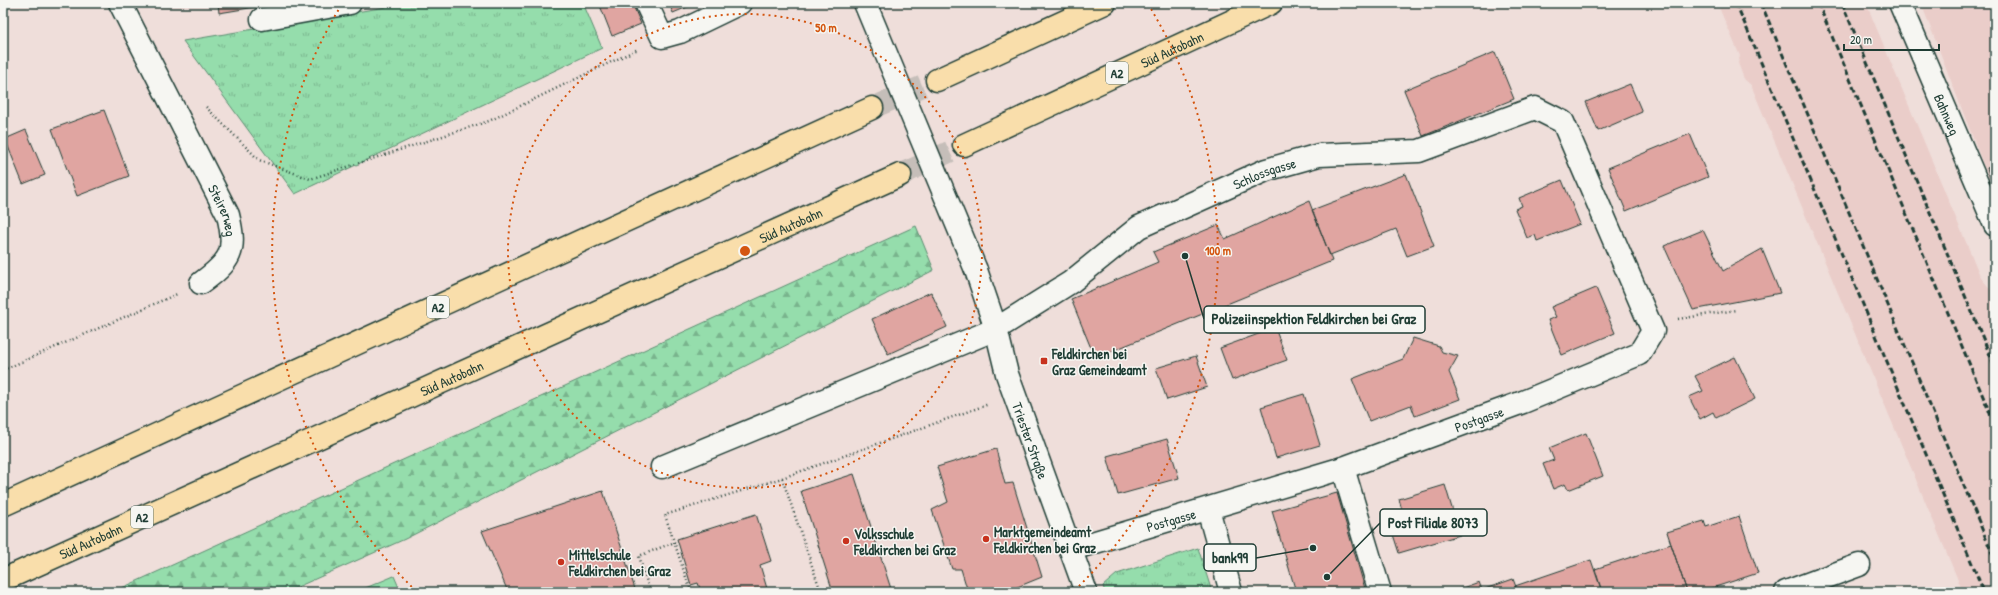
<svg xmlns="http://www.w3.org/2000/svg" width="1998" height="595" viewBox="0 0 1998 595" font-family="'Patrick Hand',sans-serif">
<defs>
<pattern id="grass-tufts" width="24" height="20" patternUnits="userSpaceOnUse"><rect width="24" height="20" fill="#95ddac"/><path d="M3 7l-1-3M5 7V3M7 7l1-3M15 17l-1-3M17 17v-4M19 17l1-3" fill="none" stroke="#79b48d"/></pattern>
<pattern id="forest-firs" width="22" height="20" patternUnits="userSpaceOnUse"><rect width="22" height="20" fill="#95ddac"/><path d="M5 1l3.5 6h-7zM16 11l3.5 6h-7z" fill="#79b48d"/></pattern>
</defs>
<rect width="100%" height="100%" fill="#efdeda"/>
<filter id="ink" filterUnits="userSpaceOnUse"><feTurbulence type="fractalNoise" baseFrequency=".025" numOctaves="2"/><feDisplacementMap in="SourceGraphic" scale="8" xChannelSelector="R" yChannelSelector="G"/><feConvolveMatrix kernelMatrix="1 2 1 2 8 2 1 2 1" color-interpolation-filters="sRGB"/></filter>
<g filter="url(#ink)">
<path fill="#eacdc9" d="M 1717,3 L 1866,3 L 1981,278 L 1992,291 L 1995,298 L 1995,592 L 1963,592 L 1751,85 L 1744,79 L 1738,63 L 1740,56 Z
M 1921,3 L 1995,3 L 1995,195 Z"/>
<path fill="url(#grass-tufts)" stroke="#5a8d70" d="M 389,3 L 583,3 L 602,48 L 295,194 L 183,41 L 386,7 Z
M 1198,548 L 1212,592 L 1105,592 L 1103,586 L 1117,574 Z"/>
<path fill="url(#forest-firs)" stroke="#5a8d70" d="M 916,226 L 934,270 L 405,539 L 286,592 L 113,592 Z"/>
<path fill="#95ddac" stroke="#5a8d70" d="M 394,576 L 401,592 L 356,592 Z"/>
<path fill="#e0a5a1" stroke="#1f3d34" d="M 218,3 L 280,3 L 219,13 Z
M 599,3 L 632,3 L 641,24 L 612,36 Z
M 669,3 L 697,3 L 673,13 Z
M 1495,52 L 1514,99 L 1423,136 L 1404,90 Z
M 1630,84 L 1642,112 L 1598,131 L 1586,102 Z
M 104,110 L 129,176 L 77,196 L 52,129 Z
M 26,130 L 45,175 L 23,184 L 5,139 Z
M 1690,134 L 1708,177 L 1626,211 L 1608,168 Z
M 1995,165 L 1995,194 L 1987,168 Z
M 1406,174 L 1434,246 L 1407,256 L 1396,229 L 1330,255 L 1312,210 Z
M 1562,180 L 1580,224 L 1537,241 L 1535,235 L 1527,238 L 1515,209 L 1522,206 L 1519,198 Z
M 1309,201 L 1332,261 L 1095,358 L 1071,299 L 1158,262 L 1153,252 L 1218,225 L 1225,239 Z
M 1703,230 L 1723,271 L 1762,249 L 1780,293 L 1693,310 L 1664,246 Z
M 1596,288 L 1615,333 L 1562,355 L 1548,320 L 1556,317 L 1551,307 Z
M 931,292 L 947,327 L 888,354 L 872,319 Z
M 1275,328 L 1287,360 L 1232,380 L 1220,348 Z
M 1413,338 L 1439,346 L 1442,352 L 1458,356 L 1449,372 L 1460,399 L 1415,416 L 1411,405 L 1369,421 L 1352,379 L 1403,359 Z
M 1196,356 L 1207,387 L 1167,400 L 1156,368 Z
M 1735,357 L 1755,399 L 1716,418 L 1713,412 L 1700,419 L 1689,397 L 1703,391 L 1695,376 Z
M 1304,394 L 1320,445 L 1276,458 L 1261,407 Z
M 1586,433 L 1603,476 L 1568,490 L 1565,484 L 1553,489 L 1543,464 L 1554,460 L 1549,448 Z
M 1167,439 L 1179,478 L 1118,495 L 1107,456 Z
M 996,449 L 1005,484 L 1013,483 L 1042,577 L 1010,590 L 1011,592 L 968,592 L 961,569 L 952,569 L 932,510 L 948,502 L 937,467 Z
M 854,474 L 892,592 L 833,592 L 801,491 Z
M 1445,485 L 1460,535 L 1399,553 L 1388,519 L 1403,514 L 1399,499 Z
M 603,491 L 636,592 L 508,592 L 482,531 Z
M 1337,493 L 1366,592 L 1296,592 L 1272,511 Z
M 756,514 L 771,561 L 760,565 L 768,592 L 701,592 L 698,583 L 691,585 L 677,539 Z
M 1739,516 L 1758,573 L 1700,592 L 1687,592 L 1667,532 L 1704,521 L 1706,527 Z
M 1671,544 L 1687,592 L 1602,592 L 1595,569 Z
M 1591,560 L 1602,592 L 1518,592 L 1515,586 Z
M 1513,579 L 1518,592 L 1451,592 L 1479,582 L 1482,590 Z"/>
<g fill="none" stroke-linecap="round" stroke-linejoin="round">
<path stroke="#c5beb9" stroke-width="22" stroke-dasharray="22 11" stroke-linecap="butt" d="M 872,108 L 937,80
M 900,175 L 964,145"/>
<defs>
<g id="minor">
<path id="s1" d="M 120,3 L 228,215 C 237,252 231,261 201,283"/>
<path d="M 646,3 L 662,37 L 680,32 L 740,3"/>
<path id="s2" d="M 1900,3 L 1995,225"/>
<path d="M 262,19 L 350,3"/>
<path id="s3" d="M 976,270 L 996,329 L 1007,374 L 1086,592"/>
<path id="s4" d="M 662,467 L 996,329 L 1071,282 L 1139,227 L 1266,170 L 1319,155 L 1419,151 L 1535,108 L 1563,122 L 1653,331 L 1639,354 L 1523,402 L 1343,468 L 1072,549"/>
<path d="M 1343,468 L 1380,592"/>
<path d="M 1208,509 L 1231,592"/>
<path d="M 1786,592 L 1859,565"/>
</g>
<g id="highway">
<path d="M 937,80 L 1105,3"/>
<path id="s5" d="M 964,145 L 1271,3"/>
<path d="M 3,505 L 872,108"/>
<path id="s6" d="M 3,580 L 900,175"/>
</g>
</defs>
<use href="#minor" stroke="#1f3d34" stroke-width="25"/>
<use href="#highway" stroke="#1f3d34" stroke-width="25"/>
<path stroke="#1f3d34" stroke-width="2.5" stroke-dasharray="1 3" stroke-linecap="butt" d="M 206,107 L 259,160 L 310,179 L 489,121 L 638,49
M 1678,319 L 1736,310
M 3,370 L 177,294
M 782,478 L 989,404
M 650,592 L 639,556 L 675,542
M 691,592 L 665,515 L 782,478 L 821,592"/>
<use href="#minor" stroke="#f6f6f2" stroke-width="22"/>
<use href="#highway" stroke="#f9deab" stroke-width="22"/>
<path stroke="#1f3d34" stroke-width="3" stroke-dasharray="6 3" stroke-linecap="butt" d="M 1736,3 L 1984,592
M 1761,3 L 1995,560
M 1818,3 L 1995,425
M 1842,3 L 1995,367"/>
<defs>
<path id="minor-bridge" d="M 865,3 L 976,270"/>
</defs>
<use href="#minor-bridge" stroke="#1f3d34" stroke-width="25" stroke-linecap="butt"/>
<use href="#minor-bridge" stroke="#f6f6f2" stroke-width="22"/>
</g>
</g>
<g fill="none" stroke="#d45610" stroke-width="2" stroke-dasharray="2 4">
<circle cx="745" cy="251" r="237"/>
<path d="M416 591A473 473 0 0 1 342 4M1148 4A473 473 0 0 1 1074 591"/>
</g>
<g fill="#c8321e" stroke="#f6f6f2" stroke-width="1.5">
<rect x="1040" y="357" width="8" height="8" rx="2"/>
<circle cx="986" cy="539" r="4"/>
<circle cx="846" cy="541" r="4"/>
<circle cx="561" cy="562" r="4"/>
</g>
<g text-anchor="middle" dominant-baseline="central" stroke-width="3" stroke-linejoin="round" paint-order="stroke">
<g fill="#f6f6f2" stroke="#60746d" stroke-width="1">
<rect x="1106" y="62" width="22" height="22" rx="3"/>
<rect x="427" y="296" width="22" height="22" rx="3"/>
<rect x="131" y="506" width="22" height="22" rx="3"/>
</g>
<g font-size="13" font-weight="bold" fill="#1f3d34">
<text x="1117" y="73">A2</text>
<text x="438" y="307">A2</text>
<text x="142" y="517">A2</text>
</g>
<g font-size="14" fill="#1f3d34" stroke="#f6f6f2">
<text stroke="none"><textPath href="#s5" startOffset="229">Süd Autobahn</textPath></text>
<text stroke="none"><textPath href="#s2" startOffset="121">Bahnweg</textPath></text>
<text stroke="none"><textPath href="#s4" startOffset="674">Schlossgasse</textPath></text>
<text stroke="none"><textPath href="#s1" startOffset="232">Steirerweg</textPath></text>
<text stroke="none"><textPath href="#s6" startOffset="864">Süd Autobahn</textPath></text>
<text stroke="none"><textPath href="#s6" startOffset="492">Süd Autobahn</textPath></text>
<text transform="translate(1479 419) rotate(-20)">Postgasse</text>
<text stroke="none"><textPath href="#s3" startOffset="179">Triester Straße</textPath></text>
<text transform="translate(1171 520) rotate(-16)">Postgasse</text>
<text stroke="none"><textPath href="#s6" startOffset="96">Süd Autobahn</textPath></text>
</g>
<g font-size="14" font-weight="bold" fill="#1f3d34" stroke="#f6f6f2" text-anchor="start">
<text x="1052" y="353">Feldkirchen bei<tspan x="1052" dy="16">Graz Gemeindeamt</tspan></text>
<text x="994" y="531">Marktgemeindeamt<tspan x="994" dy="16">Feldkirchen bei Graz</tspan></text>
<text x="854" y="533">Volksschule<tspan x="854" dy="16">Feldkirchen bei Graz</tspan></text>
<text x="569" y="554">Mittelschule<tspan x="569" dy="16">Feldkirchen bei Graz</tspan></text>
</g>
</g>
<circle cx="745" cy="251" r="6" fill="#d45610" stroke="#f6f6f2" stroke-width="2"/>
<g font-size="12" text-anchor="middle" font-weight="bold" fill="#d45610" stroke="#f6f6f2" stroke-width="3" stroke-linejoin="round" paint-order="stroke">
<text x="826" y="32">50 m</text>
<text x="1218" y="255">100 m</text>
</g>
<path fill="none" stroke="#1f3d34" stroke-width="1.5" d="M1185 256L1204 319M1327 577L1380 523M1313 548L1256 558"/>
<g fill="#1f3d34" stroke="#f6f6f2" stroke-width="1.5">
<circle cx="1185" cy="256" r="4"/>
<circle cx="1327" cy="577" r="4"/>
<circle cx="1313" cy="548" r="4"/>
</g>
<g fill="#f6f6f2" stroke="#1f3d34" stroke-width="1.5">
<rect x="1204" y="306" width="221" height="27" rx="4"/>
<rect x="1380" y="509" width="107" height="27" rx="4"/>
<rect x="1204" y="544" width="52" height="27" rx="4"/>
</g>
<g font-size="15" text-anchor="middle" font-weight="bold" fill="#1f3d34">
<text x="1314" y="324">Polizeiinspektion Feldkirchen bei Graz</text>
<text x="1433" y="528">Post Filiale 8073</text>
<text x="1230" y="563">bank99</text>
</g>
<rect width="1998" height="595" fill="none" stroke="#f6f6f2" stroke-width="16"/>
<rect x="8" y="8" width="1982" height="579" fill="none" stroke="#1f3d34" stroke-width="1.5" filter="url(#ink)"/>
<path d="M1844 44v6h95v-6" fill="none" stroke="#1f3d34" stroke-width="2"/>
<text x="1850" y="44" font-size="12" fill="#1f3d34" stroke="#f6f6f2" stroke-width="3" paint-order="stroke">20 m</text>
</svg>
